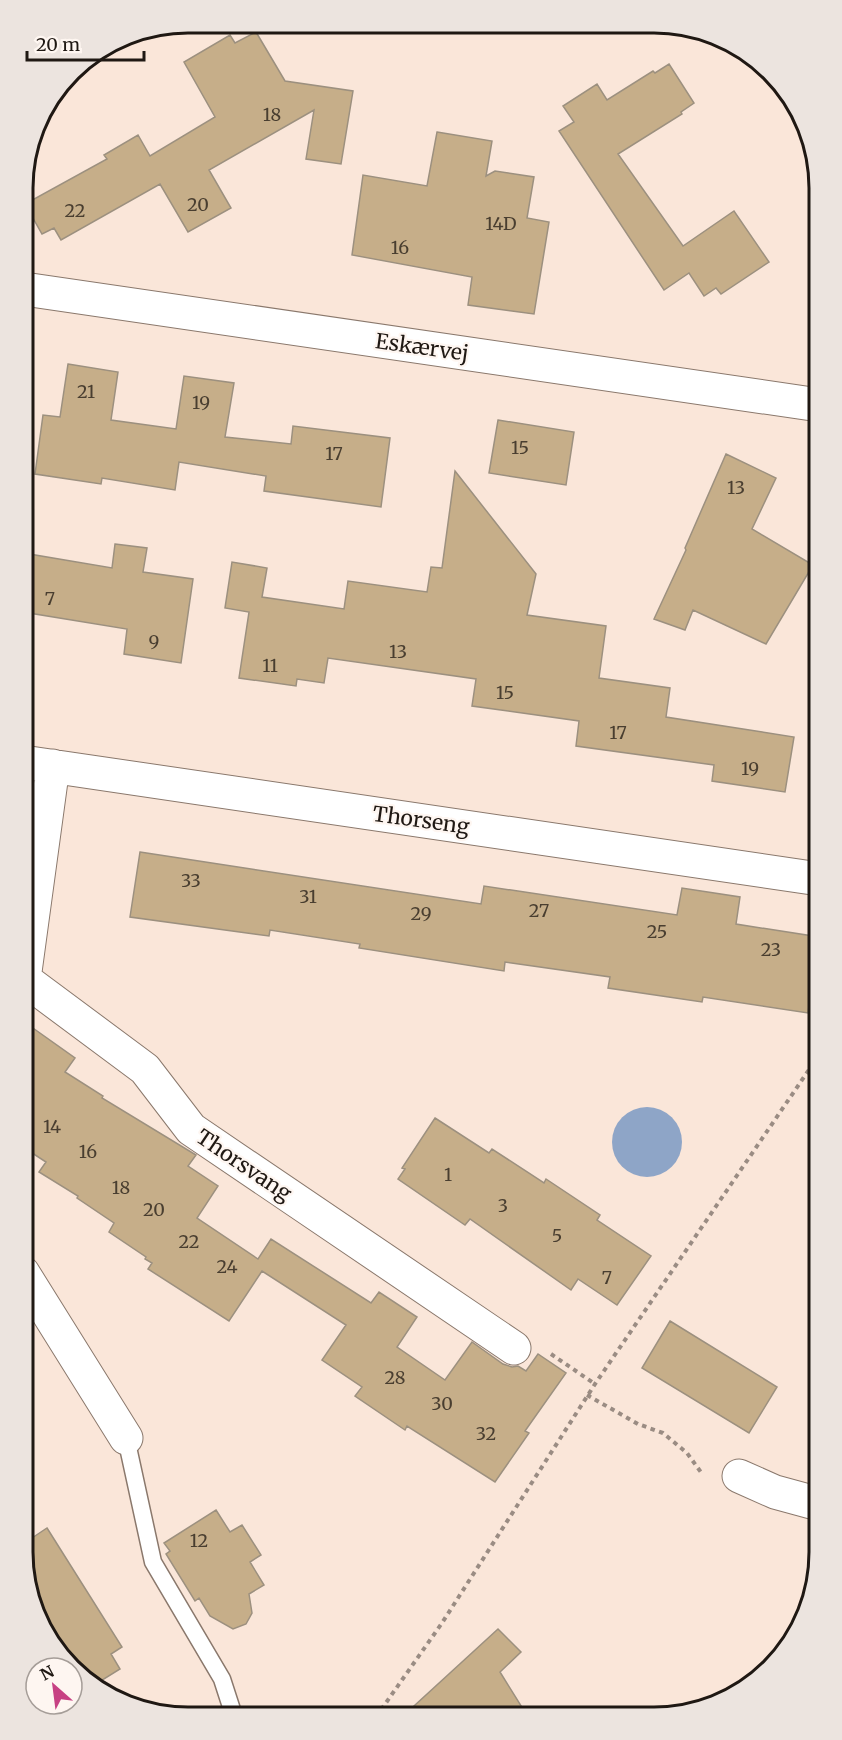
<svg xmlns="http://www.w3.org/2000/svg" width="842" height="1740" viewBox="0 0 842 1740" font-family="Merriweather,serif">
<rect width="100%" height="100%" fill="#fae6d9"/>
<path fill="#8ea5c7" d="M612 1142a35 35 0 1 1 70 0a35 35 0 1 1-70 0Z"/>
<path fill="#c6ae89" stroke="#9c907f" stroke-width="1.5" d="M 256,32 L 285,81 L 353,91 L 341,164 L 306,159 L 314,110 L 209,170 L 231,208 L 188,232 L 160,184 L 61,240 L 54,228 L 42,234 L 25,204 L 107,159 L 104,155 L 138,135 L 150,156 L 215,117 L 184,62 L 230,35 L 235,43 Z
M 669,64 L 694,103 L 681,112 L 682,114 L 618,154 L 683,246 L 734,211 L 769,262 L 721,294 L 716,288 L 704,296 L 689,273 L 664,290 L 559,131 L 574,122 L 563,106 L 597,84 L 607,100 L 653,71 L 655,73 Z
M 437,132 L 492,141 L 486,176 L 495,171 L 534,177 L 527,218 L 549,222 L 534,314 L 468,305 L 472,277 L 352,255 L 363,175 L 427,186 Z
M 68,364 L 118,372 L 111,420 L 176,429 L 184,376 L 234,383 L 225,437 L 291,444 L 293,426 L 390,438 L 381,507 L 264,491 L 266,476 L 179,462 L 175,490 L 102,478 L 101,484 L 35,474 L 43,415 L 60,417 Z
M 498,420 L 574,432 L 566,485 L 489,473 Z
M 726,454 L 776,478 L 752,529 L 813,565 L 766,644 L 693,610 L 685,630 L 654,619 L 686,550 L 685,548 Z
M 455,471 L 536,574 L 527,615 L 606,626 L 599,678 L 670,688 L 666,717 L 794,737 L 785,792 L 712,781 L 714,765 L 576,746 L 579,721 L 472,706 L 476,679 L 328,658 L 324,683 L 297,679 L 296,686 L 239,678 L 249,612 L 225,608 L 232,562 L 267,568 L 262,597 L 344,609 L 348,581 L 427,592 L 431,567 L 442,568 Z
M 115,544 L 147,548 L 143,572 L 193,579 L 181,663 L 124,654 L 127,629 L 23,612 L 23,553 L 112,568 Z
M 140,852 L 481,904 L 484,886 L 677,915 L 682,888 L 740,897 L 736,924 L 819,937 L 808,1013 L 703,997 L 702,1002 L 608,988 L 610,977 L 505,962 L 504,971 L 359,948 L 360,944 L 270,930 L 269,936 L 130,917 Z
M 23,1021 L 75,1058 L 65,1072 L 103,1096 L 102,1098 L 196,1155 L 188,1166 L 218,1186 L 197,1218 L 258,1259 L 271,1239 L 371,1303 L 379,1292 L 417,1317 L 397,1347 L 445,1380 L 472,1342 L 503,1364 L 512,1367 L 518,1366 L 526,1371 L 538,1354 L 566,1373 L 525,1431 L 529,1433 L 495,1482 L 407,1426 L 405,1430 L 355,1396 L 362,1387 L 322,1360 L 346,1325 L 262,1271 L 229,1321 L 148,1269 L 152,1263 L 145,1259 L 146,1257 L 109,1232 L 114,1223 L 77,1198 L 78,1196 L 39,1172 L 46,1162 L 23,1147 Z
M 435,1118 L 489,1153 L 492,1149 L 544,1183 L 546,1179 L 600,1215 L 597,1220 L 651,1256 L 617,1305 L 578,1279 L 571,1290 L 470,1219 L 465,1225 L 398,1179 L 405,1169 L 402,1168 Z
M 670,1321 L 777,1387 L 749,1433 L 642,1368 Z
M 216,1510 L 230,1532 L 242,1525 L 261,1555 L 250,1562 L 264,1585 L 249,1594 L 252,1613 L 246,1624 L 233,1629 L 210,1616 L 199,1598 L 195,1601 L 166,1554 L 170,1551 L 164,1543 Z
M 47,1528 L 122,1647 L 111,1654 L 120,1669 L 96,1684 L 80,1677 L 30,1596 L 23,1544 Z
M 498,1629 L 521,1652 L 500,1672 L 528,1717 L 402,1717 Z"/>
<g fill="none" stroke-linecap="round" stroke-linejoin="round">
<defs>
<path id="lane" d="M 126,1438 L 153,1562 L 222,1679 L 234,1716"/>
<path id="street" d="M 23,762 L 819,879
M 53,766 L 24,979 L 145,1069 L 191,1129 L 514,1348
M 23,1273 L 126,1438
M 739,1476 L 775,1492 L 819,1504"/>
<path id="secondary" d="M 24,289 L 819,405"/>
</defs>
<use href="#lane" stroke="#8a786c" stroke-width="19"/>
<use href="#street" stroke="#8a786c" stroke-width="35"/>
<use href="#secondary" stroke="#8a786c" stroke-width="35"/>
<path stroke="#9a8c83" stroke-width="4" stroke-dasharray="4.5 4.5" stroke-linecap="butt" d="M 551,1354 L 595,1384
M 587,1395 L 638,1424 L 663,1433 L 687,1453 L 703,1475
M 376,1717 L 442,1623 L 595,1384 L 819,1055"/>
<use href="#lane" stroke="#fff" stroke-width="16"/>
<use href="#street" stroke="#fff" stroke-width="33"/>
<use href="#secondary" stroke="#fff" stroke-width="33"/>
</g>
<g text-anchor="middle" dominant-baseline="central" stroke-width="4.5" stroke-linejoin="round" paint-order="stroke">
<g font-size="18" fill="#493e30">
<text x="272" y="114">18</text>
<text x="198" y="204">20</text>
<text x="75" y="210">22</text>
<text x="501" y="223">14D</text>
<text x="400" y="247">16</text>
<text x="86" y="391">21</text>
<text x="201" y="402">19</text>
<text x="520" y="447">15</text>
<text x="334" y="453">17</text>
<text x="736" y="487">13</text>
<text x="50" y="598">7</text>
<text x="154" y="641">9</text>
<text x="398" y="651">13</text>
<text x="270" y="665">11</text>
<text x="505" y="692">15</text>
<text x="618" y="732">17</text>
<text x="750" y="768">19</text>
<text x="191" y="880">33</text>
<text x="308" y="896">31</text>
<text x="539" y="910">27</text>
<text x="421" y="913">29</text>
<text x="657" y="931">25</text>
<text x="771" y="949">23</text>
<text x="52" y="1126">14</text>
<text x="88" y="1151">16</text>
<text x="448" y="1174">1</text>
<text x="121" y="1187">18</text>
<text x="503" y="1205">3</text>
<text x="154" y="1209">20</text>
<text x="557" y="1235">5</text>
<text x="189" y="1241">22</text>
<text x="227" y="1266">24</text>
<text x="607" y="1277">7</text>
<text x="395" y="1377">28</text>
<text x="442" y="1403">30</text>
<text x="486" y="1433">32</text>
<text x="199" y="1540">12</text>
</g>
<g font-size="21" fill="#1f1813" stroke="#fef6f1">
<text transform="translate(422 347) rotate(8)">Eskærvej</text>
<text transform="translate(421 820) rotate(8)">Thorseng</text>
<text transform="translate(244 1165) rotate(34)">Thorsvang</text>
</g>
</g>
<path d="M0 0H842V1740H0ZM188 33H654A155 155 0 0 1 809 188V1552A155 155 0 0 1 654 1707H188A155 155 0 0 1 33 1552V188A155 155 0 0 1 188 33Z" fill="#ece4df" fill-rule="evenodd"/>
<path fill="none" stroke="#1f1813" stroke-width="3" d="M188 33H654A155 155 0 0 1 809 188V1552A155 155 0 0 1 654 1707H188A155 155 0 0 1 33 1552V188A155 155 0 0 1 188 33Z"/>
<g transform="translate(54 1686) rotate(332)"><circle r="28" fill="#fef6f1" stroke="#a59d98" stroke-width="1.5"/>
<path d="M0-4.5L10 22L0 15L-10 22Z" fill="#c74183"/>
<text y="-9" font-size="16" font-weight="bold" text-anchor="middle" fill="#1f1813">N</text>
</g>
<path d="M27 51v9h117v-9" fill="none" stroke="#1f1813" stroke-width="3"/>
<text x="36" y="51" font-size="18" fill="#1f1813" stroke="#fef6f1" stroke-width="4.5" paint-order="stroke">20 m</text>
</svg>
